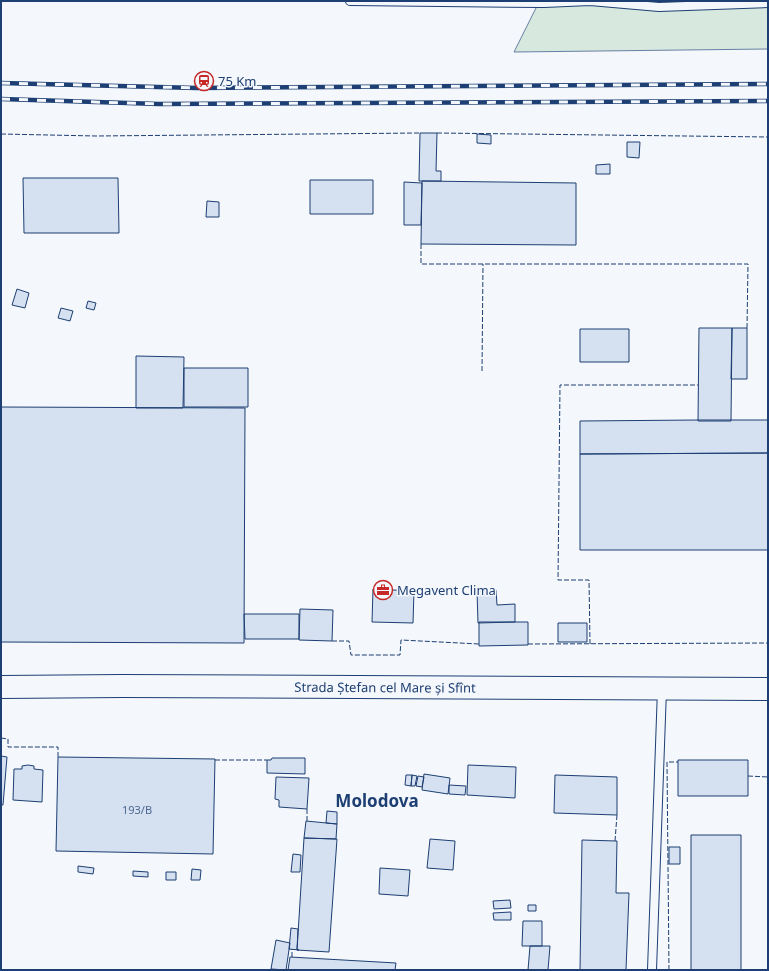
<svg xmlns="http://www.w3.org/2000/svg" width="769" height="971" viewBox="0 0 769 971" font-family="'Noto Sans',sans-serif">
<rect width="100%" height="100%" fill="#f4f7fb"/>
<path fill="#d7e8df" stroke="#687fa3" d="M 502,1 L 768,1 L 768,49 L 514,52 L 539,2 Z"/>
<path fill="#d5e0f0" stroke="#1d3f73" d="M 420,133 L 437,133 L 436,171 L 441,171 L 441,181 L 419,181 Z
M 477,134 L 491,135 L 491,144 L 477,143 Z
M 627,142 L 640,142 L 639,158 L 627,157 Z
M 610,164 L 610,174 L 596,174 L 596,165 Z
M 23,178 L 118,178 L 119,233 L 24,233 Z
M 310,180 L 373,180 L 373,214 L 310,214 Z
M 422,181 L 576,183 L 576,245 L 421,244 Z
M 404,182 L 422,183 L 421,225 L 404,225 Z
M 207,201 L 219,202 L 219,217 L 206,217 Z
M 17,289 L 29,293 L 25,308 L 12,305 Z
M 88,301 L 96,303 L 94,310 L 86,308 Z
M 61,308 L 73,311 L 70,321 L 58,318 Z
M 699,328 L 732,328 L 731,421 L 698,421 Z
M 732,328 L 747,328 L 747,379 L 731,379 Z
M 580,329 L 629,329 L 629,362 L 580,362 Z
M 136,356 L 184,357 L 183,408 L 136,408 Z
M 184,368 L 248,368 L 248,407 L 184,407 Z
M 1,407 L 245,408 L 244,643 L 1,642 Z
M 698,420 L 768,420 L 768,453 L 580,454 L 580,421 Z
M 768,453 L 768,550 L 580,550 L 580,454 Z
M 373,589 L 414,591 L 413,623 L 372,622 Z
M 496,590 L 497,605 L 515,604 L 515,622 L 478,623 L 477,591 Z
M 300,609 L 333,610 L 332,641 L 299,640 Z
M 244,614 L 299,614 L 299,639 L 245,639 Z
M 479,622 L 528,622 L 528,645 L 479,646 Z
M 558,623 L 587,623 L 587,642 L 558,642 Z
M 1,756 L 7,757 L 3,805 L 1,805 Z
M 58,757 L 215,759 L 213,854 L 56,851 Z
M 272,758 L 305,758 L 305,774 L 267,773 L 267,760 L 271,760 Z
M 678,760 L 748,760 L 748,796 L 678,796 Z
M 28,765 L 34,766 L 34,769 L 43,770 L 42,802 L 13,800 L 14,769 L 22,769 L 22,766 Z
M 468,765 L 516,767 L 515,798 L 467,795 Z
M 424,774 L 450,778 L 448,794 L 422,790 Z
M 406,775 L 412,775 L 411,786 L 405,785 Z
M 412,775 L 417,776 L 415,786 L 411,786 Z
M 555,775 L 617,777 L 617,815 L 554,813 Z
M 418,776 L 424,777 L 422,787 L 416,786 Z
M 276,777 L 309,778 L 307,809 L 279,807 L 279,800 L 275,799 Z
M 449,785 L 466,786 L 465,795 L 449,794 Z
M 327,811 L 337,812 L 337,824 L 326,823 Z
M 306,821 L 337,824 L 336,839 L 304,838 Z
M 691,835 L 741,835 L 741,970 L 691,970 Z
M 304,838 L 337,839 L 329,952 L 297,950 Z
M 430,839 L 455,841 L 453,870 L 427,868 Z
M 582,840 L 617,841 L 616,893 L 629,893 L 626,970 L 580,970 Z
M 669,847 L 680,847 L 680,864 L 669,864 Z
M 293,854 L 301,855 L 300,872 L 291,872 Z
M 78,866 L 94,868 L 93,874 L 78,872 Z
M 380,868 L 410,870 L 408,896 L 379,894 Z
M 192,869 L 201,870 L 200,880 L 191,880 Z
M 133,871 L 148,872 L 148,877 L 133,876 Z
M 166,872 L 176,872 L 176,880 L 166,880 Z
M 510,900 L 511,908 L 494,909 L 493,901 Z
M 528,905 L 536,905 L 536,911 L 528,911 Z
M 511,912 L 511,920 L 494,920 L 493,913 Z
M 523,921 L 542,921 L 542,946 L 522,946 Z
M 291,928 L 298,929 L 297,950 L 299,950 L 289,949 Z
M 276,940 L 290,943 L 286,970 L 271,969 Z
M 530,946 L 550,946 L 548,970 L 528,970 Z
M 290,957 L 396,963 L 395,970 L 288,970 Z"/>
<g fill="none" stroke-linecap="round" stroke-linejoin="round">
<defs>
<path id="service" d="M 350,1 L 544,3 L 590,1 L 659,7 L 768,3
M 652,970 L 662,689"/>
<g id="primary">
<path id="s1" d="M 1,687 L 122,686 L 768,689"/>
</g>
</defs>
<use href="#service" stroke="#1d3f73" stroke-width="10"/>
<use href="#primary" stroke="#1d3f73" stroke-width="24"/>
<use href="#service" stroke="#f4f7fb" stroke-width="8"/>
<use href="#primary" stroke="#f4f7fb" stroke-width="22"/>
<defs>
<path id="rail" d="M 1,83 L 197,88 L 768,84
M 1,99 L 159,104 L 768,101"/>
</defs>
<use href="#rail" stroke="#1d3f73" stroke-width="4.5"/>
<use href="#rail" stroke="#f4f7fb" stroke-width="3" stroke-dasharray="9" stroke-linecap="butt"/>
<path stroke="#1d3f73" stroke-width="1" stroke-dasharray="5 2" stroke-linecap="butt" d="M 437,133 L 768,137
M 1,134 L 96,136 L 420,133
M 421,244 L 421,264 L 748,264 L 747,328
M 482,371 L 483,264
M 332,641 L 349,641 L 351,655 L 400,655 L 401,640 L 479,644
M 528,644 L 768,643
M 590,644 L 589,580 L 558,580 L 560,385 L 698,385
M 1,738 L 8,739 L 8,747 L 58,747 L 58,757
M 215,760 L 267,760
M 748,776 L 768,777
M 307,821 L 307,809
M 615,841 L 617,815
M 292,957 L 292,949
M 669,970 L 667,762 L 678,762"/>
</g>
<defs>
<symbol id="station-ring" viewBox="-11 -11 22 22"><circle r="9.5" fill="#f4f7fb" stroke="#c62828" stroke-width="1.5"/><path d="M-3-6H3Q5-6 5-4V2Q5 4 3 4L4.5 6H3L1.5 4h-3L-3 6H-4.5L-3 4Q-5 4-5 2V-4Q-5-6-3-6ZM-3.5-4v3h7v-3ZM-3.5 1v1.5H-2V1ZM2 1v1.5H3.5V1Z" fill="#c62828"/></symbol>
<symbol id="office-ring" viewBox="-11 -11 22 22"><circle r="9.5" fill="#f4f7fb" stroke="#c62828" stroke-width="1.5"/><path d="M-6-3h4V-5.5h4V-3h4V5H-6ZM-1-4.5V-3h2v-1.5ZM-6 0V1H6V0Z" fill="#c62828"/></symbol>
</defs>
<g fill-rule="evenodd">
<use href="#station-ring" x="193" y="70" width="22" height="22"/>
<use href="#office-ring" x="372" y="579" width="22" height="22"/>
</g>
<g text-anchor="middle" dominant-baseline="central" stroke-width="3" stroke-linejoin="round" paint-order="stroke">
<g font-size="11" fill="#4b6792">
<text x="137" y="809">193/B</text>
</g>
<g font-size="13" fill="#1d3f73" stroke="#f4f7fb" text-anchor="start">
<text x="218" y="81">75 Km</text>
<text x="397" y="590">Megavent Clima</text>
</g>
<g font-size="13" fill="#1d3f73" stroke="#f4f7fb">
<text stroke="none"><textPath href="#s1" startOffset="384">Strada Ștefan cel Mare și Sfînt</textPath></text>
</g>
<g font-size="17" font-weight="bold" fill="#1d3f73" stroke="#f4f7fb">
<text x="377" y="800">Molodova</text>
</g>
</g>
<rect width="769" height="971" fill="none" stroke="#1d3f73" stroke-width="4"/>
</svg>
